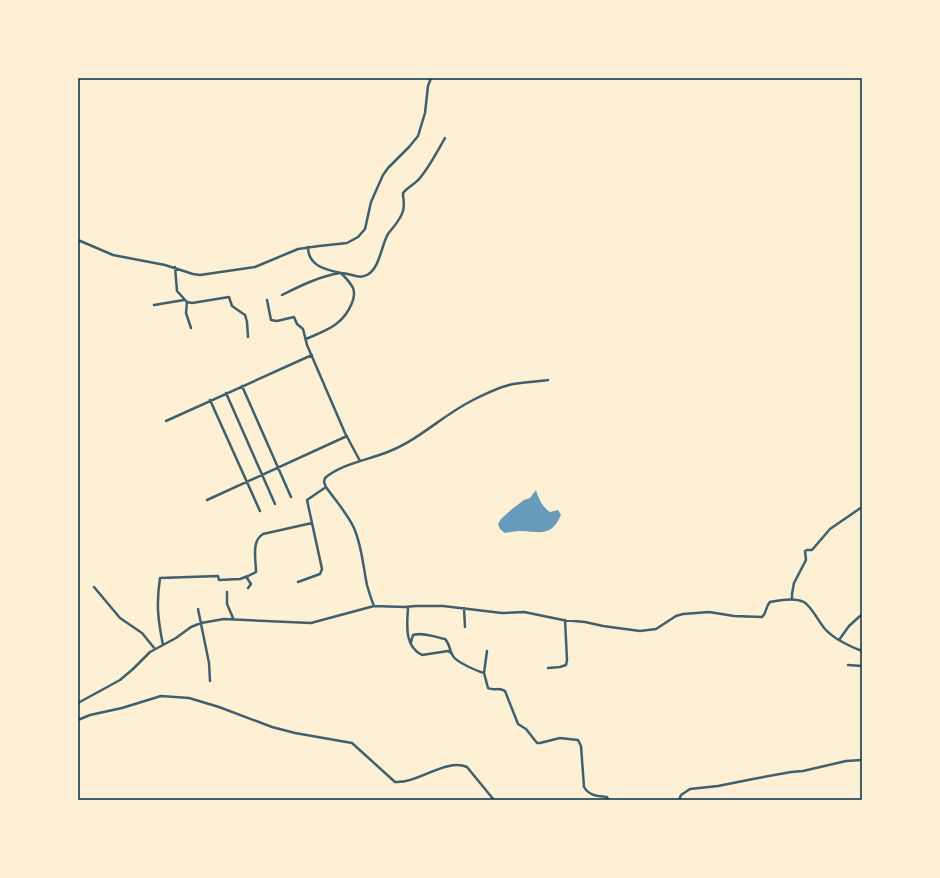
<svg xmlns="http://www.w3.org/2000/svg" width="940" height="878" viewBox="0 0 940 878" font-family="'DejaVu Sans',sans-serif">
<rect width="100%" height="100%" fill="#fdf0d5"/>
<path fill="#669bbc" d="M 536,490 C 538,498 543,508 550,512 L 558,510 L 561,515 C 551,537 541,532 521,531 C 516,531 510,532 505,533 L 500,529 L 498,524 L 501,519 L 512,509 L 524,500 L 530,498 Z"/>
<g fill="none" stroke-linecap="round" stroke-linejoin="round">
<path stroke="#3f606c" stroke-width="2.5" d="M 78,240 L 113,255 L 165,265 L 193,274 L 200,275 L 255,267 L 298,249 L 319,246 L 347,243 L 358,237 L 365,229 L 371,202 L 383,175 L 388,168 L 409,147 L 418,136 L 425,113 L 428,86 L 431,78
M 175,267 L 177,291 L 187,302 L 192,303 L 229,297 L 232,306 L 245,315 L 247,322 L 248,337
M 282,295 C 300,286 320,276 340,273 C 349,272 358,280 367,275 C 380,268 381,246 388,234 C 393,227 400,221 403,211 C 405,205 403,199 403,193 C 408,187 415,184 420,178 C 430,166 437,152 445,138
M 267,300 L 271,320 L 277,321 L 294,317 L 297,324 L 303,329 L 307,345 L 345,433 L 360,461
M 187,302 L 186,313 L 191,328
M 154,305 L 184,300
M 306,339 C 327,330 343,325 352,303 C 354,298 355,293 353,288 C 350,282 345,277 341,273 C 326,270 308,266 308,247
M 242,386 L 291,497
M 226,393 L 275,504
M 210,400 L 260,511
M 166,421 L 312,355
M 207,500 L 347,436
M 298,582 L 320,574 L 322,569 L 307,500 L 326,487
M 94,587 L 120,618 L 142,633 L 155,649
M 248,588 L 251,584 L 247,578 L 248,576 L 256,572 C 256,560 251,541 263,534 L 312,523
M 227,592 L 227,604 L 233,618
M 792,599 L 792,594 L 794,583 L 806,560 L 805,551 L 807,550 L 812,550 L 830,529 L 862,507
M 374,606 C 371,599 369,592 367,585 C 363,566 362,546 354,528 C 347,513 335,500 326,487 L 324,482 L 325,478 C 343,463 369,460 390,451 C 420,439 443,415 473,400 C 483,395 497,388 509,385 C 522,382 536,382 548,380
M 408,607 C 407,625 404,646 422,655 L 448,651 L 451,653
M 464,608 L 465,627
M 198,609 L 209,663 L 210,681
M 839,640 L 849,626 L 860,616
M 411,642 L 413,635 C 423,632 435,637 445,639 C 450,644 449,650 453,656 C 456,662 477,671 484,673
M 163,645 C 158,620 156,604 160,578 L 218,576 L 219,580 L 240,579 L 248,576
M 487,651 L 484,673 L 488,688 C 493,691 499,687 505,691 L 518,724 L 526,729 L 537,743 L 540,743 L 560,738 L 578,740 L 581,746 L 584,787 C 589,796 598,796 607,797 L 608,800
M 848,665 L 862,666
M 548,668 L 560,667 L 566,665 L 567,660 L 565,620
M 78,703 L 120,680 L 133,669 L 150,652 L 176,638 L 191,627 L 201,623 L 224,619 L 311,623 L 374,606 L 404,607 L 416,606 L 443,606 L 502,613 L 524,612 L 563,620 L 585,622 L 603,626 L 640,631 L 656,629 L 676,616 L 683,614 L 709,612 L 734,616 L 762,617 C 767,613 765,607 770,602 C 779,600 794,597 804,602 C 811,606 819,622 825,629 C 834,639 849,646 862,651
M 78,720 L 90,715 L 122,708 L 161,696 L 189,698 L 219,707 L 272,727 L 295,733 L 352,743 L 395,782 C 417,784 446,758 467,767 L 494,800
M 679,800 L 681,795 L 690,789 L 718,786 L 753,779 L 791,772 L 803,771 L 846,761 L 862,760"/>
</g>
<rect width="940" height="878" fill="none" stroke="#fdf0d5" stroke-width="158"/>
<rect x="79" y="79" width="782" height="720" fill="none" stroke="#003049" stroke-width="1.5"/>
</svg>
